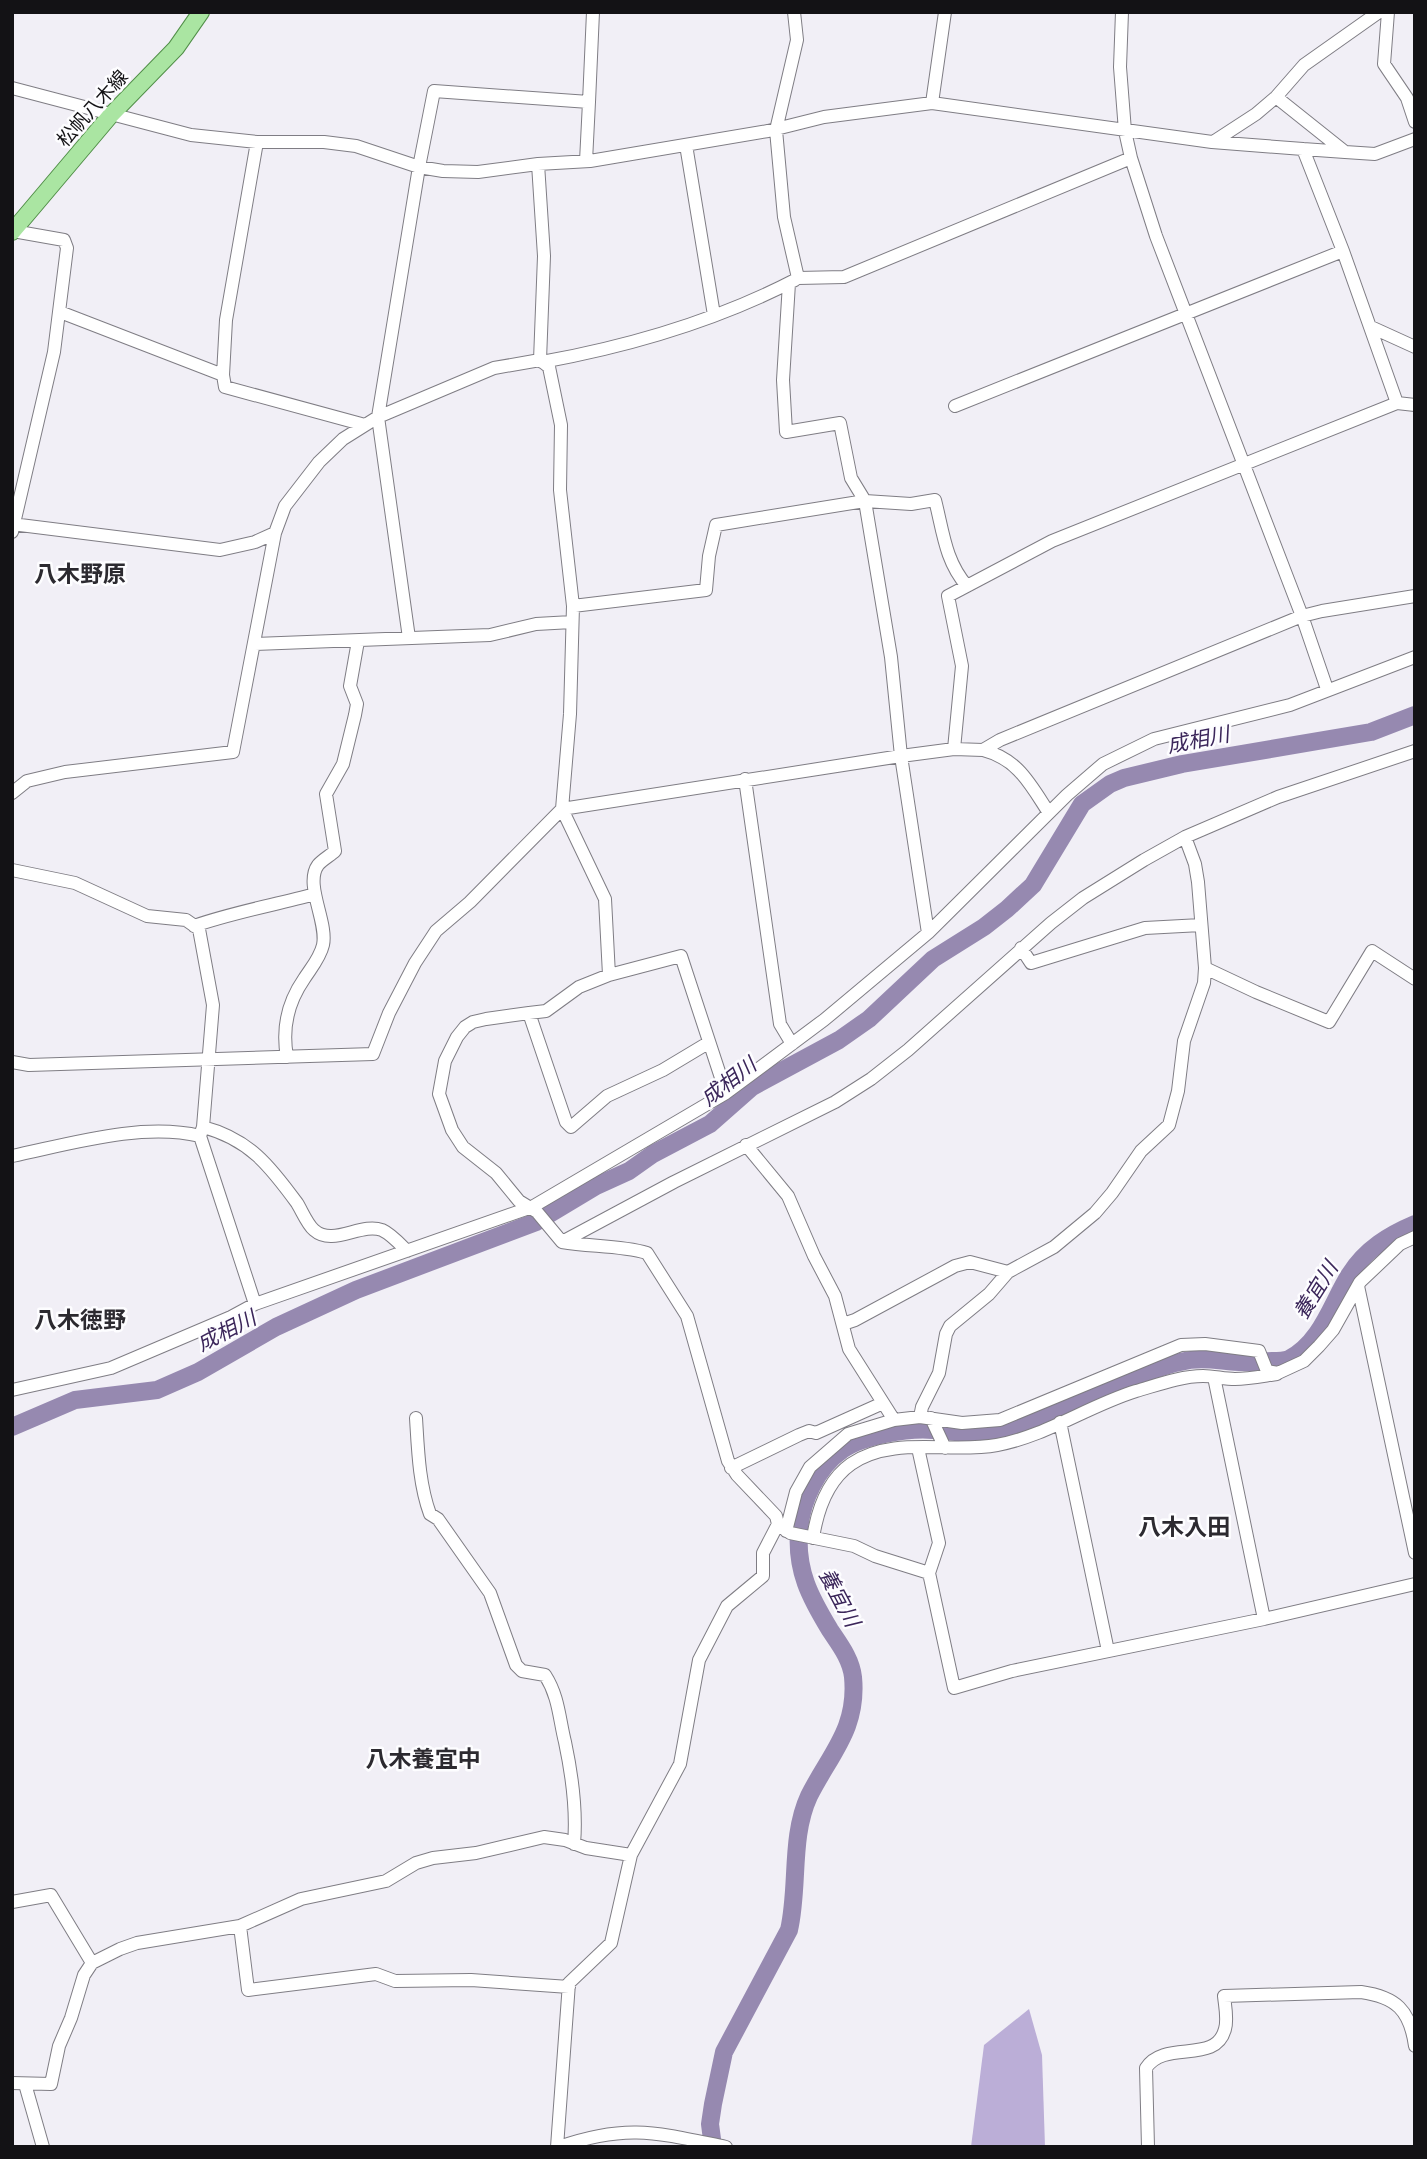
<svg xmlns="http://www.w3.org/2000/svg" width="1427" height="2159" viewBox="0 0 1427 2159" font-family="Quicksand,'Noto Sans JP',sans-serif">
<rect width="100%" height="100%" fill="#f1eff6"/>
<path fill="#bbaed7" d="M 1029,2009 L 1042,2055 L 1045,2147 L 971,2147 L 984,2045 Z"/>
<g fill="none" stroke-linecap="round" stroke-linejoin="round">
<path stroke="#9689b0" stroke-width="18" d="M 12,1427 L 75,1400 L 157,1390 L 198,1372 L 276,1327 L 356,1290 L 536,1222 L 596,1186 L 629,1171 L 653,1154 L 710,1124 L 752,1087 L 839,1040 L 869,1019 L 933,959 L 984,927 L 1007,909 L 1033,885 L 1082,804 L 1110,784 L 1124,778 L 1182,764 L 1371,732 L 1415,715
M 713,2147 L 710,2124 L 713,2104 L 724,2052 L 789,1930 C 799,1887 790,1837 809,1796 C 830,1754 858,1729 853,1677 C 851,1659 840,1645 830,1630 C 810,1597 796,1571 799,1531 C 801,1502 817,1467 842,1450 C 863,1435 908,1428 933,1430 C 962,1432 986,1438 1015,1428 C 1027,1424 1039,1416 1052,1410 C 1079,1398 1107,1389 1134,1378 C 1155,1369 1167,1364 1190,1360 C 1208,1357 1225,1362 1243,1362 C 1252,1363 1263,1361 1272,1361 C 1278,1361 1284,1361 1289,1359 C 1322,1342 1332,1302 1350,1274 C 1366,1249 1389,1235 1415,1224"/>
<defs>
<path id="minor" d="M 794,12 L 797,40 L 776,130 L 784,217 L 798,278 L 844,277 L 1131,158
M 1122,12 L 1120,67 L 1125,131 L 1131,158 L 1156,236 L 1302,616 L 1327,689
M 1388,12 L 1384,64 L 1407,98 L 1415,122
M 12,88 L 191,135 L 257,142 L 324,142 L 356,146 L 419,167 L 443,171 L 478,172 L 538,164 L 590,161 L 768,131 L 824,117 L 932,103 L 1212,142 L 1303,149 L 1343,251 L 1397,403 L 1052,541 L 948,596 L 962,666 L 954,749
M 1276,97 L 1345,152 L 1375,154 L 1415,139
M 589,102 L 593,12
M 932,103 L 945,12
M 1213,142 L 1256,114 L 1276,97 L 1304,65 L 1379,12
M 686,145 L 714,315
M 1303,149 L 1345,152
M 538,164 L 544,256 L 540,360
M 789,283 L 783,380 L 786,432 L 840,423 L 851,478 L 865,501 L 911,504 L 935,500 C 943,531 945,561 967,586
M 60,312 L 223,375 L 225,387 L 365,425
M 1371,327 L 1415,347
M 542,362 C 630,346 716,321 795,280
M 223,375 L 226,320 L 257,142
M 1397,403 L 1415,405
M 955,406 L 1343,251
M 12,524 L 220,550 L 255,542 L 275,533 L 285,506 L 319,462 L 343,439 L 378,417 L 494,368 L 540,360 L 549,367 L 561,425 L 560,490 L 573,606 L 570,714 L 562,809 L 605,899 L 609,975 L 681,956 L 726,1093
M 12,532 L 54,352 L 67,248 L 64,240 L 13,231
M 409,638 L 378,417 L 419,167 L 434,91 L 589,102 L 586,161
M 255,644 L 490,635 L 536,624 L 572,622
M 983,750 C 1018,759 1030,784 1049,813
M 745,779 L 780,1024 L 792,1044
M 12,793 L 27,781 L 65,772 L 233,752 L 275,533
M 12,870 L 75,883 L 147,916 L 186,920 L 199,929 L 213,1005 L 203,1127 L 200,1136 L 255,1304 L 532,1207 L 726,1093 L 824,1020 L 928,933 L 1067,795 L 1103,764 L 1154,739 L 1290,705 L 1415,657
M 194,926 C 234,912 275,905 315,894
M 928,933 L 901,756 L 954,749 L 983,750 L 1000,740 L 1302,616 L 1322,611 L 1415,596
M 1021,948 L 1031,963 L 1145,928 L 1201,925
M 1205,968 L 1256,992 L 1329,1022 L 1372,951 L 1415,979
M 609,975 L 579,987 L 546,1011 L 529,1013 L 566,1122 L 571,1127 L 607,1096 L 663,1070 L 708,1043
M 529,1013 L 486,1019 L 473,1022 L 465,1027 L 457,1037 L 445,1061 L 439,1094 L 452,1130 L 463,1147 L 496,1173 L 519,1201 L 537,1212 L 562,1242 C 590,1247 619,1245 647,1253 L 687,1316 L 728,1461 L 737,1475 L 776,1516 L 778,1524 L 790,1533 L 854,1546 L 875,1556 L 929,1573 L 939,1543 L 918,1448
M 287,1057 C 282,1029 288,1002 304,979 C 311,968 320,958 323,945 C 328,922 304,884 318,865 C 322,860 331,855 335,851 L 326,794 L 343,764 L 355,715 L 357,704 L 350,686 L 358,641
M 12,1062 L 29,1065 L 373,1054 L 389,1013 L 415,963 L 436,931 L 470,902 L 562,809 L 901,756 L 891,657 L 865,501 L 716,525 L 709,556 L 706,590 L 573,606
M 203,1127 C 249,1139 270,1166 297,1203 C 302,1211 307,1224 314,1230 C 333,1247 361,1222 382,1230 C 391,1234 400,1244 407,1251
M 746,1145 L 788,1196 L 814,1256 L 835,1296 L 849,1349 L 894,1420
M 12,1156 C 70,1144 142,1122 200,1136
M 562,1242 L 674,1182 L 835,1102 L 871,1079 L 908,1050 L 1051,923 L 1083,898 L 1144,860 L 1185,837 L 1278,797 L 1415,751
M 1358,1286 L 1415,1553
M 843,1324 L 855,1320 L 955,1266 L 970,1262 L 1008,1272
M 1214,1377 L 1264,1619
M 12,1390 L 111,1368 L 231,1317 L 255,1304
M 920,1417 L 922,1407 L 939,1373 L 946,1334 L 950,1326 L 989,1294 L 1008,1272 L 1054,1247 L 1095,1213 L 1112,1193 L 1141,1151 L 1169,1125 L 1178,1091 L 1184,1041 L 1204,983 L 1205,968 L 1198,882 L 1195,864 L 1185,837
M 416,1418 C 418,1450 419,1484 430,1514 L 438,1519 L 490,1593 L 516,1665 L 522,1671 L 545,1675 C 559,1697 559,1718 565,1742 C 572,1775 577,1810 574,1844
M 931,1418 L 945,1448
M 1060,1422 L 1108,1651
M 731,1468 L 799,1435 L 809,1431 L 816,1433 L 883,1403
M 786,1531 L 796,1492 L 810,1467 L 848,1434 L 894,1420 L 920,1417 L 962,1423 L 1000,1420 L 1181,1345 L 1205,1344 L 1259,1351 L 1267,1371 L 1278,1373 L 1304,1361 L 1319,1346 L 1333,1330 L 1360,1282 L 1400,1244 L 1415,1237
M 813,1538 C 817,1512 827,1481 851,1464 C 893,1435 950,1454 997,1445 C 1046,1436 1088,1406 1136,1391 C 1157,1385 1181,1376 1203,1376 C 1214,1376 1224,1379 1235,1379 C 1249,1379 1263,1376 1277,1374
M 929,1573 L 954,1688 L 1012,1671 L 1264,1619 L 1415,1584
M 12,1902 L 51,1895 L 92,1963
M 240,1926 L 248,1990 L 376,1974 L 395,1981 L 471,1980 L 569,1987
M 12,2083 L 51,2084 L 59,2046 L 71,2018 L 84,1975 L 92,1963 L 120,1949 L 137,1943 L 240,1926 L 301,1899 L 386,1881 L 416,1863 L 433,1858 L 476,1853 L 544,1837 L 565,1840 L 586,1848 L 631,1855
M 25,2084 L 43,2147
M 557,2147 L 569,1983 L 611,1943 L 631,1855 L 680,1764 L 699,1660 L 727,1606 L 763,1576 L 763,1553 L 778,1524
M 559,2147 C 628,2123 658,2133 726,2147
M 1148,2147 L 1146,2068 C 1165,2039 1216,2065 1225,2029 C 1228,2019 1225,2006 1224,1996 L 1361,1992 C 1396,1997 1410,2010 1415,2046"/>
<path id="major" d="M 12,232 L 110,116 L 176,48 L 201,12"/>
</defs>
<use href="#minor" stroke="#7f7d84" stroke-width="14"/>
<use href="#major" stroke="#518f48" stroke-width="18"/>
<use href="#minor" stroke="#fff" stroke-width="12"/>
<use href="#major" stroke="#aae5a2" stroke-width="16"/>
</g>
<g text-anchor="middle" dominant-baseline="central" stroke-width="5" stroke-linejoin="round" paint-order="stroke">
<g font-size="19" fill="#131215" stroke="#fdfdff">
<text transform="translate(92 108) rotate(-48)">松帆八木線</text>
</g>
<g font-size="21" font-style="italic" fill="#3b265a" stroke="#fdfdff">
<text transform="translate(1198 739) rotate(-11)">成相川</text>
<text transform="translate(728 1081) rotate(-38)">成相川</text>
<text transform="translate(1315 1290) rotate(-58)">養宜川</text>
<text transform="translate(226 1330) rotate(-27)">成相川</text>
<text transform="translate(840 1597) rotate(62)">養宜川</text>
</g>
<g font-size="23" font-weight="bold" fill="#2c2a30" stroke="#fdfdff">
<text x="80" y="573">八木野原</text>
<text x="80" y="1319">八木徳野</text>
<text x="1184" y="1526">八木入田</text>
<text x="423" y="1758">八木養宜中</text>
</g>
</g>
<rect width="1427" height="2159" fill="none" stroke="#131215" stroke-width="28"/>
</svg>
